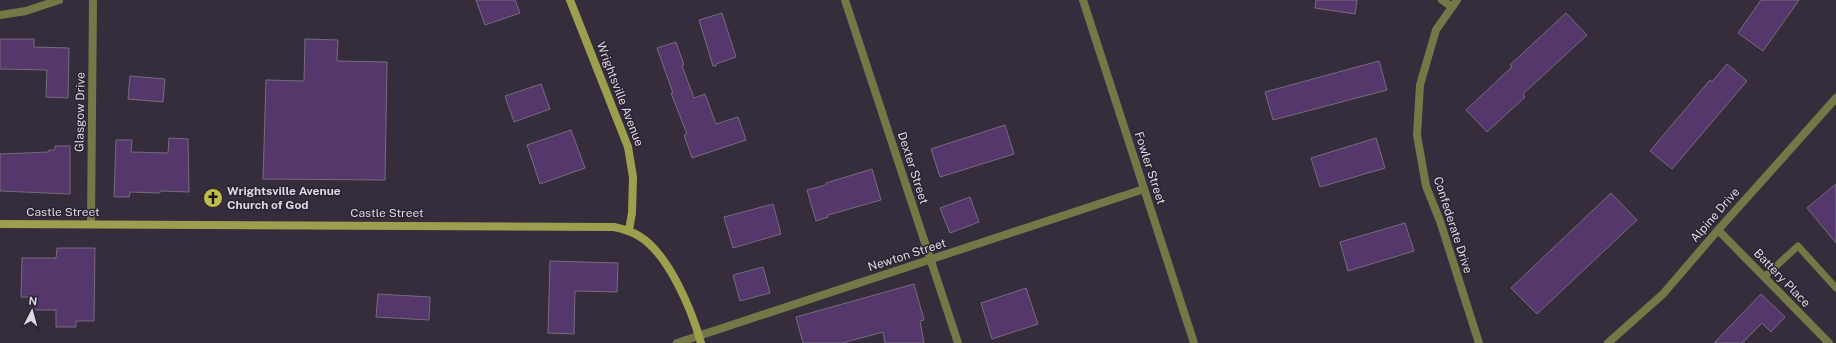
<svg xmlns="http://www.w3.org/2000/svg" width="1836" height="343" viewBox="0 0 1836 343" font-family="'Public Sans',sans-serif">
<rect width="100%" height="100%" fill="#352d3c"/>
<path fill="#56376c" stroke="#756c7d" d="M 476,0 L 515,0 L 520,13 L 485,25 Z
M 1316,0 L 1357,0 L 1355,14 L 1315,8 Z
M 1761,0 L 1799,0 L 1763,51 L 1738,33 Z
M 722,13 L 736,57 L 716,64 L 716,66 L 713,66 L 699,20 Z
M 1566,13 L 1587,35 L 1523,94 L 1525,97 L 1487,132 L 1466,110 L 1512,67 L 1510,65 Z
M 0,39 L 34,39 L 34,47 L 69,48 L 68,98 L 46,97 L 47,70 L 0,69 Z
M 305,39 L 338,40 L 337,61 L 387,62 L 385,180 L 263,179 L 266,80 L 304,81 Z
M 676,42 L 684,65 L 682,66 L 694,98 L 705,94 L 716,124 L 738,117 L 746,140 L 692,158 L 684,135 L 687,134 L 671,93 L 673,93 L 657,48 Z
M 1379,61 L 1387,90 L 1273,120 L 1265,92 Z
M 1727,64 L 1747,81 L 1672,169 L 1650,151 L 1710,80 L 1712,82 Z
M 130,76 L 165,79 L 163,102 L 128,99 Z
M 541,84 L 550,109 L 514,122 L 505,96 Z
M 1005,125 L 1014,154 L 940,177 L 931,149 Z
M 571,130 L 585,168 L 540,184 L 527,145 Z
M 169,138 L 188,139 L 189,192 L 160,191 L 160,193 L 130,192 L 129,197 L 114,197 L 116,140 L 132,140 L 131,152 L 168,153 Z
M 1376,138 L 1385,168 L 1320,187 L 1311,158 Z
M 55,146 L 70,146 L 70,194 L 0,191 L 0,154 L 49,152 L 49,150 L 55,150 Z
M 872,169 L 881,200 L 828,215 L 828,217 L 816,221 L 807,190 L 826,185 L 826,183 Z
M 1836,184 L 1836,243 L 1807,208 Z
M 1611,193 L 1637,220 L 1537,314 L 1511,288 Z
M 970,197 L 979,222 L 950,233 L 940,208 Z
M 773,204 L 781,234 L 733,248 L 724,217 Z
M 1405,223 L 1414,251 L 1348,271 L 1340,242 Z
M 57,248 L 95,248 L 94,321 L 76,321 L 76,327 L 56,327 L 56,310 L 31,310 L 32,297 L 21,297 L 22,258 L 56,258 Z
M 550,261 L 618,263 L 617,292 L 575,291 L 574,334 L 548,333 Z
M 763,267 L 770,293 L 740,301 L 733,275 Z
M 914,284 L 924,320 L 920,321 L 924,343 L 885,343 L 883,332 L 842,343 L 803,343 L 796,317 Z
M 1026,288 L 1038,324 L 992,339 L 981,303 Z
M 378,294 L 430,297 L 429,320 L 376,317 Z
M 1761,294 L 1785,317 L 1771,332 L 1762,323 L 1742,343 L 1714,343 Z"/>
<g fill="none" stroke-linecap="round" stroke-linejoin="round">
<path stroke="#757747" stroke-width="7" d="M 1764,277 L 1798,246 L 1836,288"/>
<path stroke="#757747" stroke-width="8" d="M 845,0 L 958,343
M 1083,0 L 1194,343
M 1442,0 L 1452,7
M 1457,0 L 1436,30 L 1420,85 L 1417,135 L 1426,186 L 1440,221 L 1479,343
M 0,15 L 26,11 L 59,0
M 91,224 L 93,0
M 1718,230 L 1829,343
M 677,343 L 1144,189
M 1608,343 L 1663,294 L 1718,230 L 1836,98"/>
<path stroke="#9c9f4e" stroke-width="8" d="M 570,0 L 628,147 L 633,177 L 632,213 L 629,230
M 0,224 L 614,227 C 623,229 631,231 639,236 C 669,254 692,311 701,343"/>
</g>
<defs>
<symbol id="church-disc" viewBox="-11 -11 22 22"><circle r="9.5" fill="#bcbf43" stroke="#2b2332"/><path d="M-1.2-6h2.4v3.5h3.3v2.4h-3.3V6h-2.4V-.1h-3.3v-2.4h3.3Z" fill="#111"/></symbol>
</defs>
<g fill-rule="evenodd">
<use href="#church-disc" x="202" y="187" width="22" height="22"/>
</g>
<g text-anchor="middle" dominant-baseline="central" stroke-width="3" stroke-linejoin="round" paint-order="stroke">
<g font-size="12" fill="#ddd8e1" stroke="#2b2332">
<text transform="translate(620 94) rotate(69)">Wrightsville Avenue</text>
<text transform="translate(80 112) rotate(-89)">Glasgow Drive</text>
<text transform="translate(913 168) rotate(72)">Dexter Street</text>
<text transform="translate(1150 168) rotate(72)">Fowler Street</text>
<text x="63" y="212">Castle Street</text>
<text x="387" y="213">Castle Street</text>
<text transform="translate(1715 215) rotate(-49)">Alpine Drive</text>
<text transform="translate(1453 225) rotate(72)">Confederate Drive</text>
<text transform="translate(907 255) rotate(-18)">Newton Street</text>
<text transform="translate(1782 278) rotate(46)">Battery Place</text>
</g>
<g font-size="12" font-weight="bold" fill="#ddd8e1" stroke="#2b2332" text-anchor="start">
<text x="227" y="191">Wrightsville Avenue<tspan x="227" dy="14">Church of God</tspan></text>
</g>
</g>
<g transform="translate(32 311) rotate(6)" stroke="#2b2332" stroke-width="3" paint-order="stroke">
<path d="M0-3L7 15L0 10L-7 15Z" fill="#ddd8e1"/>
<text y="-6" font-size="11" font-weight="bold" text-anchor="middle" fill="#ddd8e1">N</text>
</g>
</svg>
